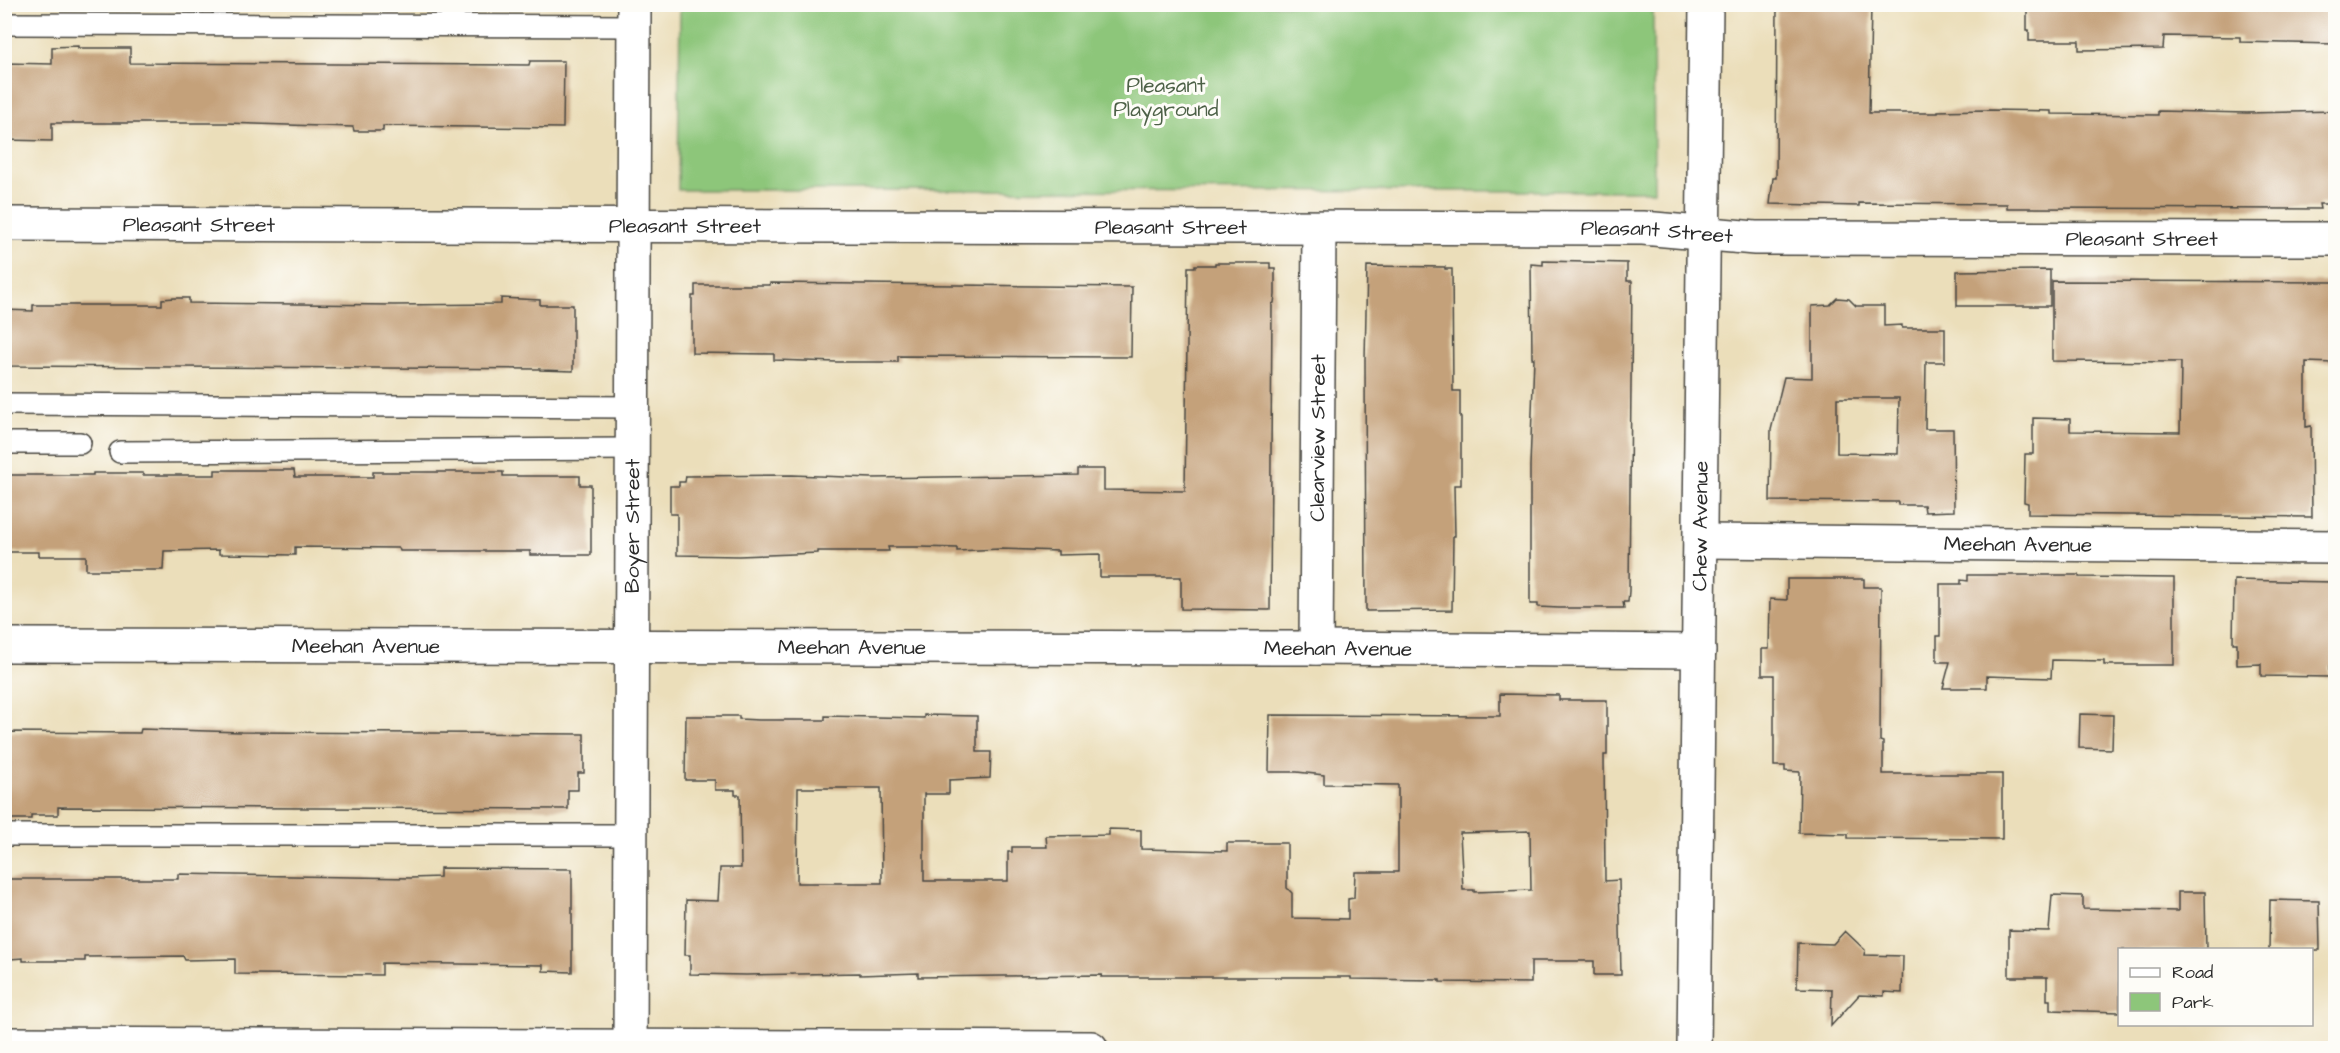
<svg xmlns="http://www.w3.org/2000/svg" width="2340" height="1053" viewBox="0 0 2340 1053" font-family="'Architects Daughter',sans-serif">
<rect width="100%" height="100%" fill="#fdfcf7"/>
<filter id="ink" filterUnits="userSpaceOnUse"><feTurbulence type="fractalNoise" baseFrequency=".0167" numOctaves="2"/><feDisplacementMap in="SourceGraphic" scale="12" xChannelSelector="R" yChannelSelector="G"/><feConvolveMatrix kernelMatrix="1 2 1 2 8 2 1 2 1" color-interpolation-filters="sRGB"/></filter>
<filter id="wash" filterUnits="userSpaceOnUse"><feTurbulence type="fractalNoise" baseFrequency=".008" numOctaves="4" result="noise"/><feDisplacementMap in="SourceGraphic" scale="24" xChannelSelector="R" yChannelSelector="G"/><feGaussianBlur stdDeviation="1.35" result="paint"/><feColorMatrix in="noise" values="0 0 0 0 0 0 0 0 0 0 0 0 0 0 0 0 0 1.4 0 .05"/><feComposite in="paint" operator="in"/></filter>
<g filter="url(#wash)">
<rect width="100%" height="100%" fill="#ebdeba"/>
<path fill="#8dc67a" stroke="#5c7852" stroke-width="1.5" d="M 680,5 L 1653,5 L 1654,191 L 678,190 Z"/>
<g id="blocks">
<path fill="#c4a17a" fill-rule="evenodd" d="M 1777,4 L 1871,4 L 1869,113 L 1938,113 L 1938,111 L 1986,110 L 2051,111 L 2051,114 L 2158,115 L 2158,111 L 2247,113 L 2336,111 L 2336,204 L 2319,204 L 2320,209 L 2007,208 L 2007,204 L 1859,203 L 1859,206 L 1770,204 L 1773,178 L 1776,178 Z
M 2027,4 L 2336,4 L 2336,44 L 2240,42 L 2240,37 L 2164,36 L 2163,49 L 2079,50 L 2079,41 L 2029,41 L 2029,30 L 2027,30 Z
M 78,46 L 78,48 L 130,48 L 130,63 L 529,65 L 530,61 L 564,61 L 563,128 L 383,126 L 383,131 L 354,131 L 353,127 L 226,123 L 52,123 L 52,141 L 4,140 L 4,63 L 52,64 L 52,47 Z
M 1543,261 L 1627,263 L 1627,281 L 1632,281 L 1629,591 L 1628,602 L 1623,602 L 1624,608 L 1559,608 L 1538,607 L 1538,604 L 1530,604 L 1530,466 L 1534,358 L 1532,358 L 1531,264 L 1543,265 Z
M 1215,263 L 1270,263 L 1270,268 L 1275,268 L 1275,295 L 1274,303 L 1272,304 L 1270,610 L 1181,609 L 1181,577 L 1100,577 L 1100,554 L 1058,555 L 1058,551 L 1000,549 L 957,551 L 957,548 L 921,547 L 888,547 L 889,551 L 818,551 L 818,553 L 739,556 L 677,555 L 677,514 L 670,514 L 670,486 L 679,486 L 679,482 L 685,482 L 686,476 L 792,475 L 872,478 L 1078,475 L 1078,469 L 1104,469 L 1104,490 L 1185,491 L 1188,267 L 1195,267 L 1195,265 L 1215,265 Z
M 1367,266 L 1445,267 L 1445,269 L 1452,269 L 1453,391 L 1460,391 L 1460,417 L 1461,417 L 1461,485 L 1454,485 L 1455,536 L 1453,536 L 1452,610 L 1366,611 L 1365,359 Z
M 2050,270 L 2050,306 L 1957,306 L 1957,271 Z
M 2052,281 L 2336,282 L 2336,363 L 2306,362 L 2306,427 L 2311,426 L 2312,517 L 2028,514 L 2028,503 L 2024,502 L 2025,454 L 2033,454 L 2033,418 L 2070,419 L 2070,431 L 2180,432 L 2181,362 L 2052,361 Z
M 770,283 L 1132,287 L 1131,357 L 898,356 L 898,362 L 837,362 L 774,360 L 774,354 L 692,353 L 692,296 L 695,296 L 695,285 L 770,285 Z
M 175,298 L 189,298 L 189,303 L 394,305 L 501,304 L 501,298 L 540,300 L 540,305 L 573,305 L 573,371 L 540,370 L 540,369 L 4,366 L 4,310 L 33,311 L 33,305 L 162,305 L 162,299 Z
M 1837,298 L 1849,299 L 1856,306 L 1884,306 L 1884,326 L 1902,325 L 1902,328 L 1945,328 L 1945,362 L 1926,362 L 1925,429 L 1953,429 L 1954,511 L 1925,512 L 1924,505 L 1898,505 L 1898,502 L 1770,501 L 1771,430 L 1784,377 L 1812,378 L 1812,306 L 1830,305 ZM 1837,398 L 1899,398 L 1898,454 L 1837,453 Z
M 215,470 L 294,470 L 295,477 L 373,477 L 373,472 L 503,472 L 503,476 L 580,476 L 580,485 L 591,485 L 591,555 L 530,555 L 530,551 L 400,551 L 399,548 L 295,547 L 295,555 L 219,554 L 219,550 L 164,551 L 163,570 L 86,570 L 86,556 L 39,556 L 39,552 L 4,552 L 4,475 L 93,475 L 93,473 L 143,473 L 143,475 L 215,475 Z
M 1968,575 L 2079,575 L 2079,577 L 2174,578 L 2174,665 L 2104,665 L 2104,661 L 2052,660 L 2051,678 L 1987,676 L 1987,688 L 1943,688 L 1950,662 L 1937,662 L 1937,636 L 1940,636 L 1940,584 L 1961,584 L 1961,580 L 1968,581 Z
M 1787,579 L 1864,579 L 1864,587 L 1881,587 L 1880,741 L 1883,742 L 1883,774 L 2002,774 L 2002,839 L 1848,838 L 1848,834 L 1799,833 L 1800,772 L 1785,771 L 1785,766 L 1774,766 L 1774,675 L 1762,675 L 1762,649 L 1769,649 L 1770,599 L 1787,600 Z
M 2234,580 L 2334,582 L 2333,666 L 2329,666 L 2329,677 L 2261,676 L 2261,664 L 2237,665 L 2237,643 L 2233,643 Z
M 1500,694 L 1559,695 L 1559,700 L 1607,700 L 1607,755 L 1604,755 L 1605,881 L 1619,880 L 1621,975 L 1594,975 L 1594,961 L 1531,961 L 1531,983 L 1440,982 L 1440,980 L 1351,979 L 1351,977 L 1101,977 L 1102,975 L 918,977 L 918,973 L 860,975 L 860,973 L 746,975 L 690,974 L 690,955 L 685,955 L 686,900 L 718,901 L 720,868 L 741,868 L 740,795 L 735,795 L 735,790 L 715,790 L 715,780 L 685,780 L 686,716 L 739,716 L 739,719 L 759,720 L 825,720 L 825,716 L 924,718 L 924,715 L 977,716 L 977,752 L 991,752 L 990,778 L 949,780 L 949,794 L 924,794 L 924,881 L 1008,881 L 1008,852 L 1012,852 L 1012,847 L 1047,847 L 1046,836 L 1109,835 L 1109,829 L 1141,830 L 1141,849 L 1227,851 L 1227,843 L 1287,843 L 1287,888 L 1292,893 L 1292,918 L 1348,919 L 1348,899 L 1354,898 L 1355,872 L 1398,872 L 1398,785 L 1324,784 L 1324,775 L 1297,772 L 1269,772 L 1270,715 L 1500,716 ZM 798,788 L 881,788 L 882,883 L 797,883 ZM 1530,831 L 1531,890 L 1474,892 L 1474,890 L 1463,890 L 1460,833 Z
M 2080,714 L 2113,715 L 2112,749 L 2079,748 Z
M 141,729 L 241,732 L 584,734 L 584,773 L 578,773 L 578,790 L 568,790 L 568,809 L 58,807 L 58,815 L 31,815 L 31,819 L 4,819 L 4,732 L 140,733 Z
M 440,868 L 572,869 L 572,972 L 543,971 L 543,965 L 382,963 L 382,975 L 235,974 L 235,959 L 185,960 L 183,956 L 85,957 L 85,961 L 23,961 L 23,958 L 10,959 L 10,956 L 4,956 L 4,879 L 178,879 L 178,874 L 411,878 L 440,877 Z
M 2178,892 L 2205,892 L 2206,950 L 2120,950 L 2120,1012 L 2050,1010 L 2050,1000 L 2047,1000 L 2047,977 L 2009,977 L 2009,930 L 2049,931 L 2052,895 L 2083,896 L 2083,909 L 2178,911 Z
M 2270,900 L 2319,901 L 2320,950 L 2269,950 Z
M 1845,931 L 1865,950 L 1864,955 L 1903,956 L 1902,993 L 1884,992 L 1884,996 L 1859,995 L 1831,1026 L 1832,989 L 1797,988 L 1798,943 L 1833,944 Z"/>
</g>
</g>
<g filter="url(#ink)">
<use href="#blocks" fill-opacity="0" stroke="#484640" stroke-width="1.5"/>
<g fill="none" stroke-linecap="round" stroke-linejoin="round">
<defs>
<path id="service" d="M 4,24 L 634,26
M 4,404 L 632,407
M 4,443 L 80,443
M 120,452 L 632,449
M 4,835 L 631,835"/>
<g id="minor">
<path id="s1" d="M 4,224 L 1643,228 L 1755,238 L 2336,239"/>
<path id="s2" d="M 1700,541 L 2336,547"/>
<path id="s3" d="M 4,645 L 1316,648 L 1699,651"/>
<path id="s4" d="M 1316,648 L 1319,229"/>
<path d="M 4,1044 L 1091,1048"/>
<path id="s5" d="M 630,1048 L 634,4"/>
</g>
<g id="tertiary">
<path id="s6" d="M 1694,1048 L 1706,4"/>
</g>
</defs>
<use href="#service" stroke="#484640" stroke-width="24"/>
<use href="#minor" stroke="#484640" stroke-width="36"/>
<use href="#tertiary" stroke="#484640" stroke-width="36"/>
<use href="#service" stroke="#fff" stroke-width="21"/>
<use href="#minor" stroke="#fff" stroke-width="33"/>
<use href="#tertiary" stroke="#fff" stroke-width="33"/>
</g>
</g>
<g text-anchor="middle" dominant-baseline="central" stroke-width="6" stroke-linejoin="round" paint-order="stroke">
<g font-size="21" fill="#4d6147" stroke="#fdfcf7">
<text x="1166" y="85">Pleasant<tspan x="1166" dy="24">Playground</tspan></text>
</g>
<g font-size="21" fill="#2b2b2b" stroke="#fdfcf7">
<text stroke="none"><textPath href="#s1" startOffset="195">Pleasant Street</textPath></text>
<text stroke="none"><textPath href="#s1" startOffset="681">Pleasant Street</textPath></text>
<text stroke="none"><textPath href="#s1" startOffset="1167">Pleasant Street</textPath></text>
<text stroke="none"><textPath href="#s1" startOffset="1653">Pleasant Street</textPath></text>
<text stroke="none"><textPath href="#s1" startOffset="2138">Pleasant Street</textPath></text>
<text stroke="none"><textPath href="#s4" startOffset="210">Clearview Street</textPath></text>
<text stroke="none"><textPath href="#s5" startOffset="522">Boyer Street</textPath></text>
<text stroke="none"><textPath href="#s6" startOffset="522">Chew Avenue</textPath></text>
<text stroke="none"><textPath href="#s2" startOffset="318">Meehan Avenue</textPath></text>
<text stroke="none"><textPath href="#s3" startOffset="362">Meehan Avenue</textPath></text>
<text stroke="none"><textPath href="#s3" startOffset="848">Meehan Avenue</textPath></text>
<text stroke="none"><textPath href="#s3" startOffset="1334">Meehan Avenue</textPath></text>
</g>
</g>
<rect width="2340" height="1053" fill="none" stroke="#fdfcf7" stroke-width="24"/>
<rect x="2118" y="948" width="195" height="78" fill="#fdfcf7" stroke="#a9a8a5" stroke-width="1.5"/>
<rect x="2130" y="968" width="30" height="9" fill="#ffffff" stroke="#a9a8a5" stroke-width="1.5"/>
<text x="2172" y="978" font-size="18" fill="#2b2b2b">Road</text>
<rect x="2130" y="993" width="30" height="18" fill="#8dc67a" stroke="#a9a8a5" stroke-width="1.5"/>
<text x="2172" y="1008" font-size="18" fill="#2b2b2b">Park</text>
</svg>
